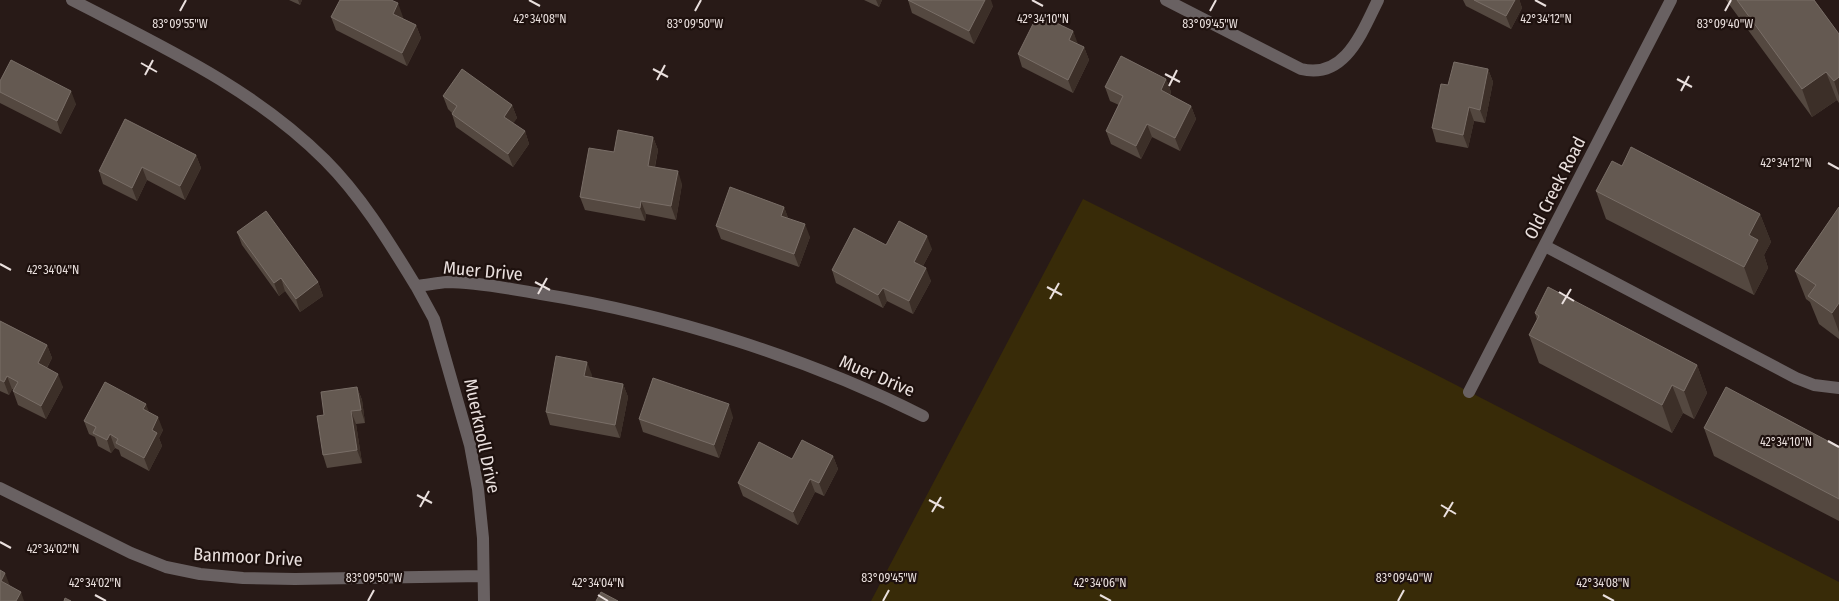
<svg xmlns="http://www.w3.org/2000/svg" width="1839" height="601" viewBox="0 0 1839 601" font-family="'Fira Sans Condensed',sans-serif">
<rect width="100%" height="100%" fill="#281a17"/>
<path fill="#382b08" d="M 1083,199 L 1421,367 L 1839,582 L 1839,601 L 871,601 Z"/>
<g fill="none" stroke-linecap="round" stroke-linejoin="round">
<path stroke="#696162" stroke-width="12" d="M 1545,246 L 1796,378 L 1814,385 L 1839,388"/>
<path stroke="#696162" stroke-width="12" d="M 72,0 C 161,46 253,88 325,160 C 362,197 389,242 416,286 C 426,285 437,283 447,282 C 478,282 510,289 541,294 C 668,314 808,358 923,416
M 1166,0 L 1301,69 C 1345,80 1362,32 1378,0
M 416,286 L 434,319 L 470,445 L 478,489 L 483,538 L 484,601
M 1469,392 L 1671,0
M 0,488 L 131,553 L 166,567 L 200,574 L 243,578 L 295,579 L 483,576"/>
</g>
<path fill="#544840" d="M 289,0 L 302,0 L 300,5 Z
M 864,0 L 882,0 L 879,7 Z
M 908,0 L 993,6 L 974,44 L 912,13 Z
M 1463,0 L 1520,0 L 1520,2 L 1522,8 L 1511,29 L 1466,6 Z
M 1726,0 L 1814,0 L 1839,34 L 1839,103 L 1837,100 L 1812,117 Z
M 331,17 L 403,17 L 402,18 L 416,25 L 421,38 L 407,66 L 336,30 Z
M 1073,31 L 1077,44 L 1084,47 L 1089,60 L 1073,93 L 1022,67 L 1018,54 Z
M 1488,69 L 1493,82 L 1485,123 L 1474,121 L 1468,148 L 1436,142 L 1432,128 L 1448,85 Z
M 1166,79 L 1171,92 L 1170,95 L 1191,106 L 1196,119 L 1180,151 L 1152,137 L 1141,159 L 1111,144 L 1106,131 L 1119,105 L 1110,101 L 1105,87 Z
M 0,81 L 76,104 L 61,134 L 0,103 Z
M 443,96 L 512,105 L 517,118 L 513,123 L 525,131 L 529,144 L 513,167 L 456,127 L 452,114 L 452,113 L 448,109 Z
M 653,137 L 658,150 L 655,167 L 682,184 L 676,220 L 646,214 L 645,221 L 585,210 L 580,197 L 614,152 Z
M 196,155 L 201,168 L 185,200 L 147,180 L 137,201 L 103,184 L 99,171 Z
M 1622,166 L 1760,214 L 1771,242 L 1764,255 L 1768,268 L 1754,295 L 1606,219 L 1596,191 Z
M 784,207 L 788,218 L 810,237 L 799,267 L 721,239 L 716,226 Z
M 1839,207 L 1839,339 L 1819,324 L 1810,302 L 1806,299 L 1795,271 Z
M 237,232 L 318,282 L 323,296 L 300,312 L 285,291 L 279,296 L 242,245 Z
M 886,245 L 932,249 L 923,266 L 931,281 L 913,314 L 887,301 L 883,308 L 836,283 L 832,270 Z
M 1535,313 L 1697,365 L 1707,393 L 1694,419 L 1683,413 L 1672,433 L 1539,363 L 1529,335 L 1537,320 Z
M 0,321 L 47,345 L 52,358 L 47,368 L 63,387 L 46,419 L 18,405 L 13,391 L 14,390 L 12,389 L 9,395 L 0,391 Z
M 592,375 L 591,378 L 623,384 L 628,397 L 620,438 L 550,425 L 546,412 Z
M 357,387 L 362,400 L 365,423 L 356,424 L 362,463 L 327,468 L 323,455 L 324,415 Z
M 149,412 L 163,430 L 159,438 L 162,446 L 149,471 L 121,456 L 119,450 L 115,448 L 111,453 L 98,446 L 95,437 L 89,434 L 84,421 Z
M 733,417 L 719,458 L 643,432 L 639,419 Z
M 1704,428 L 1839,447 L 1839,521 L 1714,456 Z
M 833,456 L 838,469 L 824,496 L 815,492 L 798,525 L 743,496 L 738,483 L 792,459 Z"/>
<path fill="#3c2f28" d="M 298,0 L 302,0 L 300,5 Z
M 876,0 L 882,0 L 879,7 Z
M 985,0 L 991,0 L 993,6 L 974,44 L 969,31 Z
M 1515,0 L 1520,0 L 1520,2 L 1522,8 L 1511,29 L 1506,16 Z
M 398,3 L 403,17 L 398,27 L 393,14 Z
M 416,25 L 421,38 L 407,66 L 402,53 Z
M 1073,31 L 1078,44 L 1069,40 Z
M 1084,47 L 1089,60 L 1073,93 L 1068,80 Z
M 1488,69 L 1493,82 L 1485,123 L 1480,110 Z
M 1826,72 L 1837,100 L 1812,117 L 1802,89 Z
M 1839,77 L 1839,96 L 1834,81 Z
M 1166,79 L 1171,92 L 1165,103 L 1161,90 Z
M 71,91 L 76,104 L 61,134 L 57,121 Z
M 512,105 L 517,118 L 509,130 L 504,117 Z
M 1191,106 L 1196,119 L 1180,151 L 1175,138 Z
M 1469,107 L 1474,121 L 1468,148 L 1463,135 Z
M 1147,124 L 1152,137 L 1141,159 L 1136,146 Z
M 525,131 L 529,144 L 513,167 L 508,154 Z
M 653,137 L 658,150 L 652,179 L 648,166 Z
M 196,155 L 201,168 L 185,200 L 180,186 Z
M 142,167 L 147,180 L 137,201 L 132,188 Z
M 678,171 L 682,184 L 676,220 L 671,206 Z
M 641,201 L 646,214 L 645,221 L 640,208 Z
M 784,207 L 789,220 L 781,216 Z
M 1760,214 L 1771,242 L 1764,255 L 1768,268 L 1754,295 L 1744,267 L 1749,235 Z
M 805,224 L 810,237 L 799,267 L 794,254 Z
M 927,236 L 932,249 L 918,275 L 914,262 Z
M 926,268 L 931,281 L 913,314 L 909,301 Z
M 281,278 L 285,291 L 279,296 L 274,283 Z
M 318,282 L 323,296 L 300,312 L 296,299 Z
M 883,288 L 887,301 L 883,308 L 878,295 Z
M 1839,303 L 1839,332 L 1832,313 Z
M 47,345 L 52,358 L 42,376 L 38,363 Z
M 587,362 L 592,375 L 589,390 L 584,376 Z
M 1697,365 L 1707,393 L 1694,419 L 1684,391 Z
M 58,374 L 63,387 L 46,419 L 41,406 Z
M 7,376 L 12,389 L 9,395 L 4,382 Z
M 623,384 L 628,397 L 620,438 L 615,425 Z
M 1672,385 L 1683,413 L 1672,433 L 1662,405 Z
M 357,387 L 362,400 L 365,423 L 361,410 Z
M 146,404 L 151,417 L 143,409 Z
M 729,404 L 733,417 L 719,458 L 714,445 Z
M 351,411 L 356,424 L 362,463 L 357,450 Z
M 158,417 L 163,430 L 159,438 L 162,446 L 149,471 L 144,458 L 152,430 Z
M 110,434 L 115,448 L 111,453 L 107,440 Z
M 833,456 L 838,469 L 824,496 L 819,483 Z
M 810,479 L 815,492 L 798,525 L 793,512 Z
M 5,573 L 10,586 L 1,581 Z
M 21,592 L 24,601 L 16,601 Z"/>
<path fill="#645951" stroke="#796e67" d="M 340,0 L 391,0 L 398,3 L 393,14 L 416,25 L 402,53 L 331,17 Z
M 908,0 L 985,0 L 969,31 Z
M 1474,0 L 1515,0 L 1506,16 Z
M 1737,0 L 1814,0 L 1839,34 L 1839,77 L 1834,81 L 1826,72 L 1802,89 Z
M 1038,14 L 1073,31 L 1069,40 L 1084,47 L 1068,80 L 1018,54 Z
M 1121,56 L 1166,79 L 1161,90 L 1191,106 L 1175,138 L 1147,124 L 1136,146 L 1106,131 L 1123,96 L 1105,87 Z
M 11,60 L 71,91 L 57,121 L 0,92 L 0,81 Z
M 1454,62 L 1488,69 L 1480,110 L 1469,107 L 1463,135 L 1432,128 L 1441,84 L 1448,85 Z
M 462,69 L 512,105 L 504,117 L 525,131 L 508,154 L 452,114 L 457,106 L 443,96 Z
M 125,119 L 196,155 L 180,186 L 142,167 L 132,188 L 99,171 Z
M 618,130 L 653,137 L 648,166 L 678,171 L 671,206 L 641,201 L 640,208 L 580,197 L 589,148 L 614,152 Z
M 1631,147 L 1760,214 L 1749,235 L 1758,240 L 1744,267 L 1596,191 L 1612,161 L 1622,166 Z
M 730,187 L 784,207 L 781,216 L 805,224 L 794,254 L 716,226 Z
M 1839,207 L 1839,303 L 1832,313 L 1808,296 L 1816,285 L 1795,271 Z
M 266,211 L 318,282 L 296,299 L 281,278 L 274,283 L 237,232 Z
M 899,221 L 927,236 L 914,262 L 926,268 L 909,301 L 883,288 L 878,295 L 832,270 L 854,228 L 886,245 Z
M 1548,287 L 1697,365 L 1684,391 L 1672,385 L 1662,405 L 1529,335 L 1539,316 L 1535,313 Z
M 0,321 L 47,345 L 38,363 L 58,374 L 41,406 L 13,391 L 18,382 L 7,376 L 4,382 L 0,380 Z
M 556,356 L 587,362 L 584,376 L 623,384 L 615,425 L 546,412 Z
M 653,378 L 729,404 L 714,445 L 639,419 Z
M 105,382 L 146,404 L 143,409 L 158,417 L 152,430 L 157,433 L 144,458 L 116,443 L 118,439 L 110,434 L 107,440 L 93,433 L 96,427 L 84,421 Z
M 357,387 L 361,410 L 351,411 L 357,450 L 323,455 L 317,416 L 324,415 L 321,392 Z
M 1726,387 L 1839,447 L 1839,499 L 1704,428 Z
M 802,440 L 833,456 L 819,483 L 810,479 L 793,512 L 738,483 L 759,442 L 792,459 Z
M 0,570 L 5,573 L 1,581 L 21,592 L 16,601 L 0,601 Z
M 601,592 L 618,601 L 596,601 Z
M 65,598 L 71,601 L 64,601 Z"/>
<path fill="none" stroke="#eae0de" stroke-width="2" d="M 529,0 L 540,6M 1032,0 L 1043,6M 1535,0 L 1546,6M 180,11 L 186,0M 695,11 L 701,0M 1210,11 L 1216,0M 1725,11 L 1731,0M 141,63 L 157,72M 653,69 L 668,77M 1165,74 L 1180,82M 145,75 L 153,60M 1677,79 L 1692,87M 657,80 L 665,65M 1169,86 L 1177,70M 1681,91 L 1689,76M 1828,163 L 1839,169M 0,264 L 11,270M 535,282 L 550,290M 1047,287 L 1062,295M 1559,292 L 1574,301M 538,294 L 547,278M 1050,299 L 1059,283M 1562,304 L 1571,289M 1828,441 L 1839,447M 417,495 L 432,503M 929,500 L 944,508M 1441,505 L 1456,514M 420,507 L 429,491M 932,512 L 941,497M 1444,517 L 1453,502M 0,542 L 11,548M 95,595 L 106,601M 598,595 L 608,601M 1100,595 L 1111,601M 1603,595 L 1614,601M 368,601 L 374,590M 883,601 L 889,590M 1398,601 L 1404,590"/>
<g text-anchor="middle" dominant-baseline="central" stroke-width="4.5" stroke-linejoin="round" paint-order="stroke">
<g font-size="18" fill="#eae0de" stroke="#1e110e">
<text transform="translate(1555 188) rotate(-63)">Old Creek Road</text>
<text transform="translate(483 271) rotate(5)">Muer Drive</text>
<text transform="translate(877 376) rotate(23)">Muer Drive</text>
<text transform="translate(482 436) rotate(78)">Muerknoll Drive</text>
<text transform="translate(248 557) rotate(3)">Banmoor Drive</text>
</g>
</g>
<g font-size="12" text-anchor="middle" fill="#eae0de" stroke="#1e110e" stroke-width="4.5" stroke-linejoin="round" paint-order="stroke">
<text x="540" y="23">42°34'08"N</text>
<text x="1043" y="23">42°34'10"N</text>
<text x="1546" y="23">42°34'12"N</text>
<text x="180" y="28">83°09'55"W</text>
<text x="695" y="28">83°09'50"W</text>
<text x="1210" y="28">83°09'45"W</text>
<text x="1725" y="28">83°09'40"W</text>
<text x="1786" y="167">42°34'12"N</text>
<text x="53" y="274">42°34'04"N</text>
<text x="1786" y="446">42°34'10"N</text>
<text x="53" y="553">42°34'02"N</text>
<text x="374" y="582">83°09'50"W</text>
<text x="889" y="582">83°09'45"W</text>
<text x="1404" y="582">83°09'40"W</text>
<text x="95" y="587">42°34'02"N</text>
<text x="598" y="587">42°34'04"N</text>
<text x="1100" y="587">42°34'06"N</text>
<text x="1603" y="587">42°34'08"N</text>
</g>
</svg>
